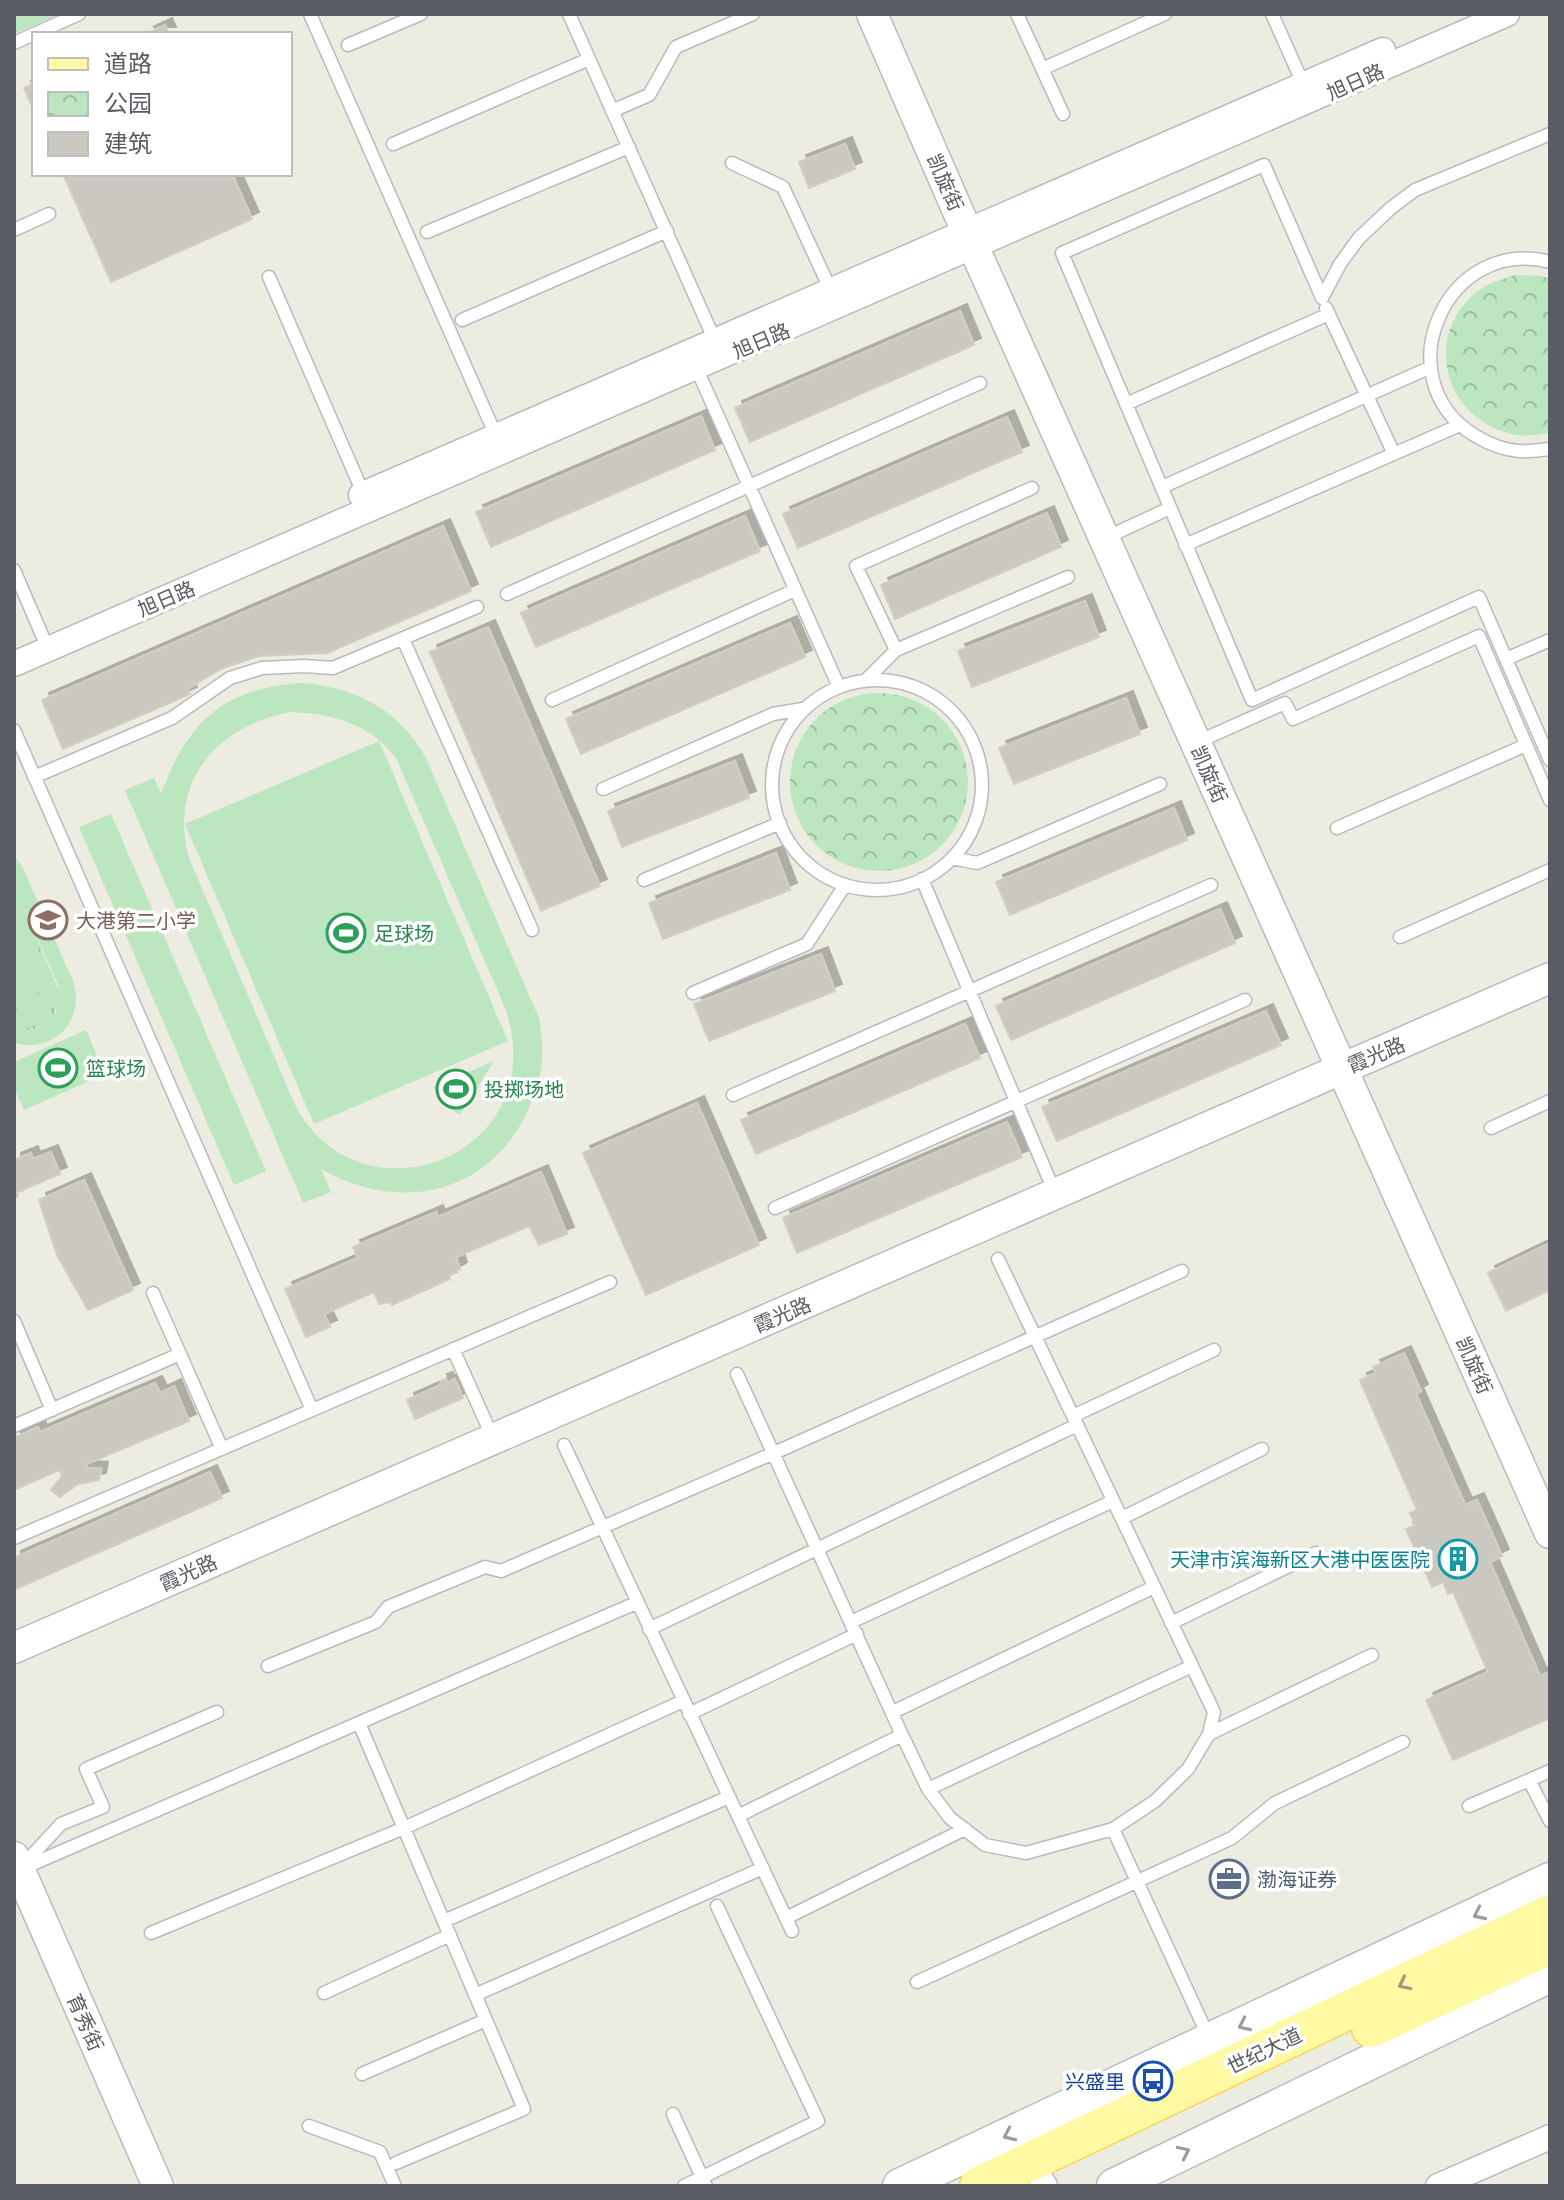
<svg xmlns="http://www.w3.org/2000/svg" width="1564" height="2200" viewBox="0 0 1564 2200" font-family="Barlow,'Noto Sans SC',sans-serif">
<defs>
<pattern id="grass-tufts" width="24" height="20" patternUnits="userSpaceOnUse" patternTransform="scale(2)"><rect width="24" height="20" fill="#bbe6bf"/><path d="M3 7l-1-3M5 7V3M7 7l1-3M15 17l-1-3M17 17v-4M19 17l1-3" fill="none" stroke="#9bbe9f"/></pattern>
<pattern id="park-crowns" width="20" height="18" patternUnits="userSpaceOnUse" patternTransform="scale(2)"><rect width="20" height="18" fill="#bbe6bf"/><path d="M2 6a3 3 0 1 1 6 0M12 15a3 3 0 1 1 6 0" fill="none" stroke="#9bbe9f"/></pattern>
<filter id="shadow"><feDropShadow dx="7" dy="-7" stdDeviation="0" flood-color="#0004"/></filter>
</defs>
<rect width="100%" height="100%" fill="#edece1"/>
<path fill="url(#grass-tufts)" d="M 14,885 L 59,991 C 59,1019 42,1035 14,1028 Z"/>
<path fill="url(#park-crowns)" d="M 1514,275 L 1542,276 L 1550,279 L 1550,432 C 1537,436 1521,437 1508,433 C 1438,413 1423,326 1485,286 C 1493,281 1505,279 1514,275 Z
M790 782a89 89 0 1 1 178 0a89 89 0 1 1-178 0Z"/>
<path fill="#bbe6bf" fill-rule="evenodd" d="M 14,14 L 60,14 L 14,34 Z
M 304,683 C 359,689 398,709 426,758 L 539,1018 C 546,1057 542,1085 523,1120 C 481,1198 395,1211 321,1169 L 331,1192 L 303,1203 L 125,790 L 154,778 L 161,794 C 188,721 224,687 304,683 ZM 291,712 C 332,714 370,723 396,758 L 506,1010 C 553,1157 360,1229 295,1105 L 189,858 C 168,782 217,725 291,712 Z
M 379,741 L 508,1041 L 314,1124 L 185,824 Z
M 111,814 L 266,1171 L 234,1185 L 79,827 Z
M 14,856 L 22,866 L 73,981 C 86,1020 54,1054 14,1043 L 14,1028 L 32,1030 L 47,1023 L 56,1012 L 59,998 L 58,985 L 14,885 Z
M 14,892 L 54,986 L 14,1004 Z
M 86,1030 L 105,1074 L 24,1110 L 14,1087 L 14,1062 Z
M 494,1061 L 460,1115 L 447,1106 L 433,1087 Z"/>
<path fill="#cac8c0" stroke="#d2cebf" stroke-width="2" filter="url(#shadow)" d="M 165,25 L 169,34 L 146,34 Z
M 34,84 L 34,110 L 24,88 Z
M 845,144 L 855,169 L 809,188 L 799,162 Z
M 63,174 L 232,174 L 252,219 L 111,282 Z
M 960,311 L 974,345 L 750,442 L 735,408 Z
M 701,416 L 715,450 L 491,547 L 476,512 Z
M 1007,417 L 1022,452 L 798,548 L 783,514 Z
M 1047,513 L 1061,547 L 895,619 L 881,585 Z
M 745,516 L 760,551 L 536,647 L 521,613 Z
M 443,526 L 471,591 L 327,653 L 259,656 L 223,668 L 187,689 L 190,694 L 63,749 L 42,700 Z
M 1085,601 L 1099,637 L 972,687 L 958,651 Z
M 790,623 L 805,657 L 581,754 L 566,719 Z
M 488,627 L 600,886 L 541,911 L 430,652 Z
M 1126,698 L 1140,734 L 1014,784 L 999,748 Z
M 735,761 L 749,798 L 622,847 L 608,811 Z
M 1174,808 L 1187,840 L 1010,915 L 996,882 Z
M 776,853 L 790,890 L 663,939 L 649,903 Z
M 1220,909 L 1235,943 L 1011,1040 L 996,1006 Z
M 821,954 L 835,991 L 709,1041 L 694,1004 Z
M 1266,1011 L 1281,1045 L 1057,1141 L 1042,1107 Z
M 965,1024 L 980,1058 L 756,1154 L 741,1120 Z
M 697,1103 L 759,1245 L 646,1295 L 583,1153 Z
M 1007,1122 L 1022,1157 L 797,1253 L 783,1218 Z
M 51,1152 L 60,1174 L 17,1192 L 18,1196 L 14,1198 L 14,1160 L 31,1153 L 33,1159 Z
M 541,1172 L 567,1234 L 539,1245 L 529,1226 L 456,1257 L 460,1269 L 449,1276 L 450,1279 L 392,1305 L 391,1302 L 379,1304 L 374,1292 L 324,1314 L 330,1327 L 306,1337 L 285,1289 L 358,1258 L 353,1247 L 436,1212 L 438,1217 Z
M 84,1180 L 133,1290 L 88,1310 L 57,1255 L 39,1200 Z
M 1550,1243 L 1550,1290 L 1506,1311 L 1488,1273 Z
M 1404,1353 L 1421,1391 L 1416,1394 L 1465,1505 L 1477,1500 L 1502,1556 L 1490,1562 L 1540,1676 L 1547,1673 L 1550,1680 L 1550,1718 L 1453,1760 L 1426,1700 L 1488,1672 L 1453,1592 L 1448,1594 L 1443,1582 L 1432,1587 L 1406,1529 L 1416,1525 L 1410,1513 L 1417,1510 L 1360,1380 L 1376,1373 L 1373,1367 Z
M 446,1379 L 447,1383 L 455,1379 L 463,1398 L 415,1419 L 407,1400 L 441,1385 L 440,1381 Z
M 155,1383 L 160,1393 L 174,1386 L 189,1421 L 86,1464 L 87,1468 L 101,1469 L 99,1480 L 78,1484 L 60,1497 L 51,1490 L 62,1476 L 59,1470 L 14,1490 L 14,1438 L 38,1427 L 40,1432 Z
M 210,1472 L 222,1498 L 16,1589 L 14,1583 L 14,1558 Z"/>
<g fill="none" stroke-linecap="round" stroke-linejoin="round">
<defs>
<path id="service" d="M 310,14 L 497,438
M 569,14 L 716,343
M 1017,14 L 1063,114
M 1272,14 L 1305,88
M 14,43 L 79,14
M 348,45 L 421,14
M 1042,69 L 1165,14
M 612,111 L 649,95 L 676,47 L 753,14
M 1550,134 L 1415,190 L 1391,208 L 1359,238 L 1340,264 L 1322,298 L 1264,165 L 1062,253 L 1252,700 L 1479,597 L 1550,760
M 393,144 L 589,59
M 732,163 L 783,187 L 832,293
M 14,230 L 49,214
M 427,232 L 629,147
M 1550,262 C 1445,235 1384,379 1474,435 C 1487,443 1503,450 1519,451 C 1529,452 1540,450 1550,449
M 269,277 L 364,495
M 1326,308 L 1394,454
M 462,320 L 667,231
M 695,365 L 839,687
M 1126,404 L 1329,314
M 1162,487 L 1431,367
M 1114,534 L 1170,508
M 1185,545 L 1460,425
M 14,570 L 48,649
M 507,594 L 980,383
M 403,639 L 532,930
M 896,650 L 856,566 L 1032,488
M 1506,659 L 1550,640
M 866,680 L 896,650 L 1068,577
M772 785a105 105 0 1 1 210 0a105 105 0 1 1-210 0Z
M 552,700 L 795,590
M 14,730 L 312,1410
M 1204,739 L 1285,703 L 1293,719 L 1479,636 L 1550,800
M 34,777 L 172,718 L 230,678 L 262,668 L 304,666 L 333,668 L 477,607
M 603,789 L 773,714 L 803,709
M 1337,828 L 1526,745
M 952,858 L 977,863 L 1160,784
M 922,879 L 1055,1193
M 644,880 L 780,823
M 1400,937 L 1550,870
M 693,993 L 807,944 L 845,885
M 733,1095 L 1211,885
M 1491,1128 L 1550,1101
M 775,1208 L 1245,1000
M 153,1293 L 222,1449
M 14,1321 L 52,1410
M 453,1349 L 493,1438
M 737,1374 L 902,1735 L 928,1789 L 950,1818 L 985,1845 L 1026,1853 L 1113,1829 L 1155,1801 L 1188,1769 L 1209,1734 L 1214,1712 L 998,1259
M 1073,1416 L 1214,1350
M 14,1426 L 180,1354
M 564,1445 L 792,1931
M 1122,1518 L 1262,1449
M 14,1538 L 610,1282
M 851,1622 L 1113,1501
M 1171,1623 L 1316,1553
M 649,1629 L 1077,1425
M 268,1666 L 376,1622 L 388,1607 L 485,1567 L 501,1571 L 774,1453 L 1182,1271
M 893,1712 L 1154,1587
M 689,1714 L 857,1634
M 359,1723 L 524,2109 L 396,2163
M 1209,1734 L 1372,1655
M 1529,1780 L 1550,1821
M 928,1789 L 1192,1666
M 1469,1806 L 1550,1771
M 738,1816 L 902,1735
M 1113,1829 L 1209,2038
M 24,1864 L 61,1824 L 103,1807 L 86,1769 L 217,1712
M 21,1869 L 636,1603
M 786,1918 L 965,1829
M 444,1921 L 729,1797
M 151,1933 L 404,1828 L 683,1701
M 917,1982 L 1232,1838 L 1275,1803 L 1403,1742
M 324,1993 L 450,1935
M 475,1995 L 763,1868
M 362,2074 L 486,2020
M 673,2114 L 706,2186
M 309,2126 L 380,2152 L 395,2186
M 684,2186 L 818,2121 L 717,1906"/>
<path id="minor" d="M 361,495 L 1383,50
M 14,664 L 1507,14
M 1042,2181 L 1045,2186
M 1438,2186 L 1550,2137"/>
<path id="tertiary" d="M 872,14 L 974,248 L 1550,1533
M 14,1648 L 1550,978
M 14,1857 L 158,2186"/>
<path id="secondary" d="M 900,2186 L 1550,1880
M 1114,2186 L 1550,1975"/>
<path id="primary" d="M 1371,2028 L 1550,1945
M 979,2186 L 1550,1914"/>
</defs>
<use href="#service" stroke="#b9bac0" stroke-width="15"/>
<use href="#minor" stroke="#b9bac0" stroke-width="27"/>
<use href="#tertiary" stroke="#b9bac0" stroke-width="33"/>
<use href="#secondary" stroke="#b9bcc3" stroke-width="37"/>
<use href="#primary" stroke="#f8d84f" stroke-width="41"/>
<use href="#service" stroke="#fff" stroke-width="12"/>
<use href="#minor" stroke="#fff" stroke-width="24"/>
<use href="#tertiary" stroke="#fff" stroke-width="30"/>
<use href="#secondary" stroke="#fff" stroke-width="34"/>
<use href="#primary" stroke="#fff9a4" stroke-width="38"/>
</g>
<defs><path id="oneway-chevron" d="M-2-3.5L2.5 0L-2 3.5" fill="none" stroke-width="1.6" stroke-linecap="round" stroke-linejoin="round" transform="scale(2)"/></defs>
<g stroke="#9b9da1">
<use href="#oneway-chevron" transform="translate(1479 1914) rotate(155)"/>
<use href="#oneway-chevron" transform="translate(1244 2025) rotate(155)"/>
<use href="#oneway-chevron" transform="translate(1009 2135) rotate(155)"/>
<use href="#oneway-chevron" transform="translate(1184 2152) rotate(-26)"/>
</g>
<use stroke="#9b9b7c" href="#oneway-chevron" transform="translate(1404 1984) rotate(154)"/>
<defs>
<symbol id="school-ring" viewBox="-11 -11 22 22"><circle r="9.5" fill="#fff" stroke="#8d6e63" stroke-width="1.5"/><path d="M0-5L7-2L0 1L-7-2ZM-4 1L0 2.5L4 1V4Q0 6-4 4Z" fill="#8d6e63"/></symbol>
<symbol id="stadium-ring" viewBox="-11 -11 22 22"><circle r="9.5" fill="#fff" stroke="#2e9e5b" stroke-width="1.5"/><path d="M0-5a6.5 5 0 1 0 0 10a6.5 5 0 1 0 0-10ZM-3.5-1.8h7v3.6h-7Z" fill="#2e9e5b"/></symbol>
<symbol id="building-ring" viewBox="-11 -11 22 22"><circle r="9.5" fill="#fff" stroke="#0f9aa8" stroke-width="1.5"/><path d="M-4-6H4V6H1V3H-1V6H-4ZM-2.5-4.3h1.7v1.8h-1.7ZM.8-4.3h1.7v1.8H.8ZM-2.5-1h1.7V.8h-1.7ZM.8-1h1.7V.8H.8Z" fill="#0f9aa8"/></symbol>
<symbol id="office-ring" viewBox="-11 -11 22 22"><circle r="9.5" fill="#fff" stroke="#5c6f8a" stroke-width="1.5"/><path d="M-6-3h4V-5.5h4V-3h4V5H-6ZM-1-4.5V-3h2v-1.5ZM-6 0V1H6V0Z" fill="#5c6f8a"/></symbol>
<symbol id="bus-ring" viewBox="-11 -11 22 22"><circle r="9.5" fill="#fff" stroke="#1a4fb4" stroke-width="1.5"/><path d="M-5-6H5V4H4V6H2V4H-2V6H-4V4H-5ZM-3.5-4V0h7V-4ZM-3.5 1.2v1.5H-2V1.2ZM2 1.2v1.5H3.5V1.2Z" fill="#1a4fb4"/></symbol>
</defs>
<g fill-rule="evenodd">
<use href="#school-ring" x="26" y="898" width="44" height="44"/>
<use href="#stadium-ring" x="324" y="911" width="44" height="44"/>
<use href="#stadium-ring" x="36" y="1046" width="44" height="44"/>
<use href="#stadium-ring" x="434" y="1067" width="44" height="44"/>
<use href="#building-ring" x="1436" y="1537" width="44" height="44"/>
<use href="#office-ring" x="1207" y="1857" width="44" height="44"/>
<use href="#bus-ring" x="1131" y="2059" width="44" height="44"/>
</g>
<g text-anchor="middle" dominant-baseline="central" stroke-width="7" stroke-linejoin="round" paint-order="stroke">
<g font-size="20" fill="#595c62" stroke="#fff">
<text transform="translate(1355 81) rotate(-24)">旭日路</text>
<text transform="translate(946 182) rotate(66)">凯旋街</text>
<text transform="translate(761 340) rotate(-23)">旭日路</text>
<text transform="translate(166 598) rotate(-23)">旭日路</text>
<text transform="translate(1210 774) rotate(66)">凯旋街</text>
<text transform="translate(1376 1054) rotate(-23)">霞光路</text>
<text transform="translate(782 1314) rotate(-23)">霞光路</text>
<text transform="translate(1475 1365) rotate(66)">凯旋街</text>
<text transform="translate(188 1572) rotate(-24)">霞光路</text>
<text transform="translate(86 2022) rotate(66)">育秀街</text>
<text transform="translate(1264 2050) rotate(-26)">世纪大道</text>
</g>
<g font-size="20" fill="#785e54" stroke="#fff" text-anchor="start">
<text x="76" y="920">大港第二小学</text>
</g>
<g font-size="20" fill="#27864d" stroke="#fff" text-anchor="start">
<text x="374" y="933">足球场</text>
<text x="86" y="1068">篮球场</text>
<text x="484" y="1089">投掷场地</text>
</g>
<g font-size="20" fill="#0d838f" stroke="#fff" text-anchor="end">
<text x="1430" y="1559">天津市滨海新区大港中医医院</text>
</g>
<g font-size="20" fill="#4e5e75" stroke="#fff" text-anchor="start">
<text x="1257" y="1879">渤海证券</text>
</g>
<g font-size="20" fill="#164399" stroke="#fff" text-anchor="end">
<text x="1125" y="2081">兴盛里</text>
</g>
</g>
<rect width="1564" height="2200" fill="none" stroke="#595c62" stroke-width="32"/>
<rect x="32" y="32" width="260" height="144" fill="#ffffff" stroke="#bdbec0" stroke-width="2"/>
<rect x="48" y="58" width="40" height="12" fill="#fff9a4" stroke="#bdbec0" stroke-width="2"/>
<text x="104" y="72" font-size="24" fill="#595c62">道路</text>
<rect x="48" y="92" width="40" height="24" fill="url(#park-crowns)" stroke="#bdbec0" stroke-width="2"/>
<text x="104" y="112" font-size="24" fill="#595c62">公园</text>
<rect x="48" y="132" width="40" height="24" fill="#cac8c0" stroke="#bdbec0" stroke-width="2"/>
<text x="104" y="152" font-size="24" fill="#595c62">建筑</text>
</svg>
